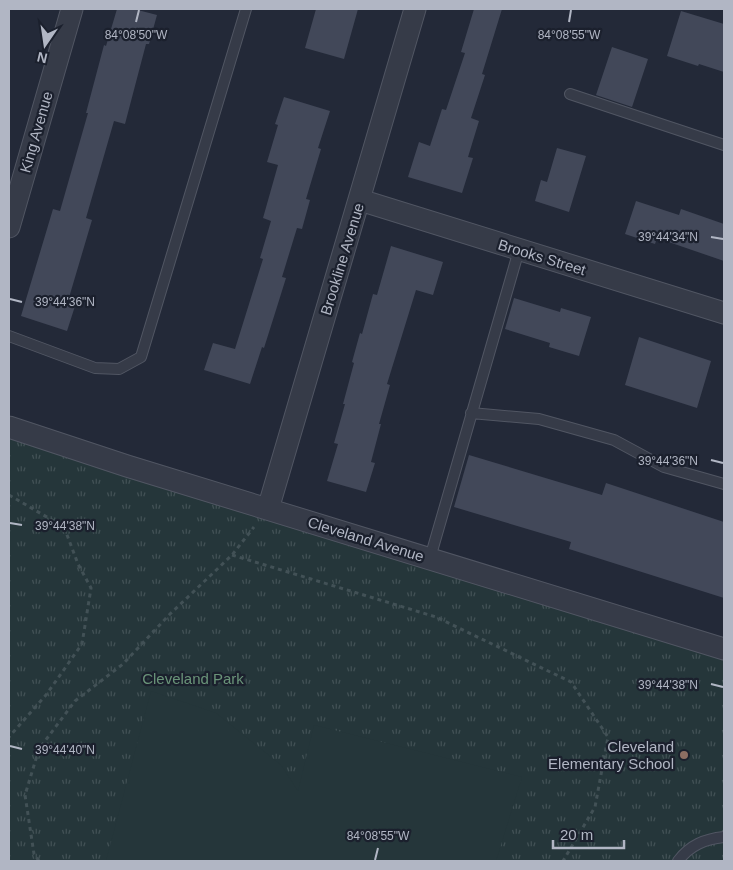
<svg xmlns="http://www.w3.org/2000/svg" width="733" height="870" viewBox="0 0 733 870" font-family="Arial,sans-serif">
<defs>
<pattern id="park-tufts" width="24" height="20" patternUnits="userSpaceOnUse" patternTransform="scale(1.25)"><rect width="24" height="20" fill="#25363a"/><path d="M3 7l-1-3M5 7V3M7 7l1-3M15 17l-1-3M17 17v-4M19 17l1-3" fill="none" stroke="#425155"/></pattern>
</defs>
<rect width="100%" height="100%" fill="#232938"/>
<path fill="url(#park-tufts)" d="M 9,427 L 724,649 L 724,861 L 9,861 Z"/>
<path fill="#25363a" d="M 151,691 L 216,713 L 281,765 L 298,791 L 314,725 L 522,777 L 496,861 L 106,861 Z"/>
<path fill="#424859" d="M 117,9 L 134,9 L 157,15 L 149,44 L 146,44 L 125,124 L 114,121 L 99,173 L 86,218 L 92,220 L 68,301 L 76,303 L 67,331 L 21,316 L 53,209 L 60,211 L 88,113 L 86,113 L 104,45 L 106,46 Z
M 316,9 L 358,9 L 344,59 L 305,48 Z
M 474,9 L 502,9 L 482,74 L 485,75 L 471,118 L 479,121 L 468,157 L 473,158 L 462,193 L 408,177 L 419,142 L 430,146 L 442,109 L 446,110 L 465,53 L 461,52 Z
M 681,11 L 724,24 L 724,72 L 699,64 L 698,66 L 667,56 Z
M 612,47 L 648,59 L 632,107 L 596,95 Z
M 284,97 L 330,111 L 318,148 L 321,149 L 306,199 L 310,200 L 302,229 L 297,228 L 282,277 L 286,278 L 276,310 L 264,348 L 262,347 L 250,384 L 204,370 L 213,343 L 235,349 L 263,259 L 260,258 L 271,221 L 263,218 L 278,165 L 267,162 L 278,125 L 275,124 Z
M 557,148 L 586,156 L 569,212 L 535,201 L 541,180 L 547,182 Z
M 636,201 L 679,215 L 681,209 L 724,224 L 724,261 L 657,238 L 655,244 L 625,234 Z
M 391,246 L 443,262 L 433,295 L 416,290 L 387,384 L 390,385 L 379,424 L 381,424 L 371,462 L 375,463 L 366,492 L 327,481 L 338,444 L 334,443 L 345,404 L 343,404 L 354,363 L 352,362 L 360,333 L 362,334 L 373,294 L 377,295 Z
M 514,298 L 560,312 L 561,308 L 591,317 L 579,356 L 549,347 L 550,343 L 505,329 Z
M 639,337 L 711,361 L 697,408 L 625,385 Z
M 469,455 L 602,495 L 606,483 L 724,522 L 724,598 L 569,549 L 571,542 L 454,507 Z"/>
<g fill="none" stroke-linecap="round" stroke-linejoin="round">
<defs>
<path id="lane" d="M 570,94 L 724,145
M 9,336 L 95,368 L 119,369 L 141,357 L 246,9
M 471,413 L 539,419 L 614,440 L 664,467 L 724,484
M 430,558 L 519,250
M 678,861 C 690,845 705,839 724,837"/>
<path id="street" d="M 360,200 L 724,313
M 9,227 L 72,9
M 9,427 L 127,466 L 724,649
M 268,509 L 415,9"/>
</defs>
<use href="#lane" stroke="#515663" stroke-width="12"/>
<use href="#street" stroke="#515663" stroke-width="23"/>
<path stroke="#425156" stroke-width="3" stroke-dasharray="4 4" stroke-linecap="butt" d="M 9,495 L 64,527 L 78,564 L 91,588 L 82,644 L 46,695 L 9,737
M 232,555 L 436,617 L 571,682 L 608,737 L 595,807 L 563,861
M 39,861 L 34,854 L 25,795 L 39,749 L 75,701 L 123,664 L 170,614 L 232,555 L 254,527"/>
<use href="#lane" stroke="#363b48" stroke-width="10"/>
<use href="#street" stroke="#363b48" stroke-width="21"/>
</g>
<path fill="none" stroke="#b1b6c4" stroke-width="2" d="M 136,22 L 139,10M 569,22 L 571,10M 711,237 L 723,239M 10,299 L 22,302M 711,460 L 723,463M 10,523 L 22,525M 711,684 L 723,687M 10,746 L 22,749M 375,860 L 378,848"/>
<circle fill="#8d6e63" stroke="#1b202d" stroke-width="2" cx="684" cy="755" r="5"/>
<g text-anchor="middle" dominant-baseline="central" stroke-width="4.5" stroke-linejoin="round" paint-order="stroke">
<g font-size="15" fill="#b1b6c4" stroke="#1b202d">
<text transform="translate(36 132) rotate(-74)">King Avenue</text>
<text transform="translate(542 257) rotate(17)">Brooks Street</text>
<text transform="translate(342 259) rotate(-73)">Brookline Avenue</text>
<text transform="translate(366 539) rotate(17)">Cleveland Avenue</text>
</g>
<g font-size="15" fill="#6a9479" stroke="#1b202d">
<text x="193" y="678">Cleveland Park</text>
</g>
<g font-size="15" fill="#b1b6c4" stroke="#1b202d" text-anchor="end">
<text x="674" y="746">Cleveland<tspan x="674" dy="17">Elementary School</tspan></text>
</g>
</g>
<g font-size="12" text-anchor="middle" fill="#b1b6c4" stroke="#1b202d" stroke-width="4.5" stroke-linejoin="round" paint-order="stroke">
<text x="136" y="39">84°08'50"W</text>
<text x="569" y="39">84°08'55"W</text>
<text x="668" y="241">39°44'34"N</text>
<text x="65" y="306">39°44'36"N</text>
<text x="668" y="465">39°44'36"N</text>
<text x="65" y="530">39°44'38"N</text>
<text x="668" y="689">39°44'38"N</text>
<text x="65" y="754">39°44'40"N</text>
<text x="378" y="840">84°08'55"W</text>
</g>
<rect width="733" height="870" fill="none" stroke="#b1b6c4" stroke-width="20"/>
<g transform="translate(45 45) rotate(193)" stroke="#1b202d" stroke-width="4" paint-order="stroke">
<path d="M0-4L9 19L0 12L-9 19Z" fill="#b1b6c4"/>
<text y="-8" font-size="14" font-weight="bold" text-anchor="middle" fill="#b1b6c4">N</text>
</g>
<path d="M553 840v8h71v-8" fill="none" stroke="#b1b6c4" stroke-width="2.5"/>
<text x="560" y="840" font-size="15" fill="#b1b6c4" stroke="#1b202d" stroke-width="4" paint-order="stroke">20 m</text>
</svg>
